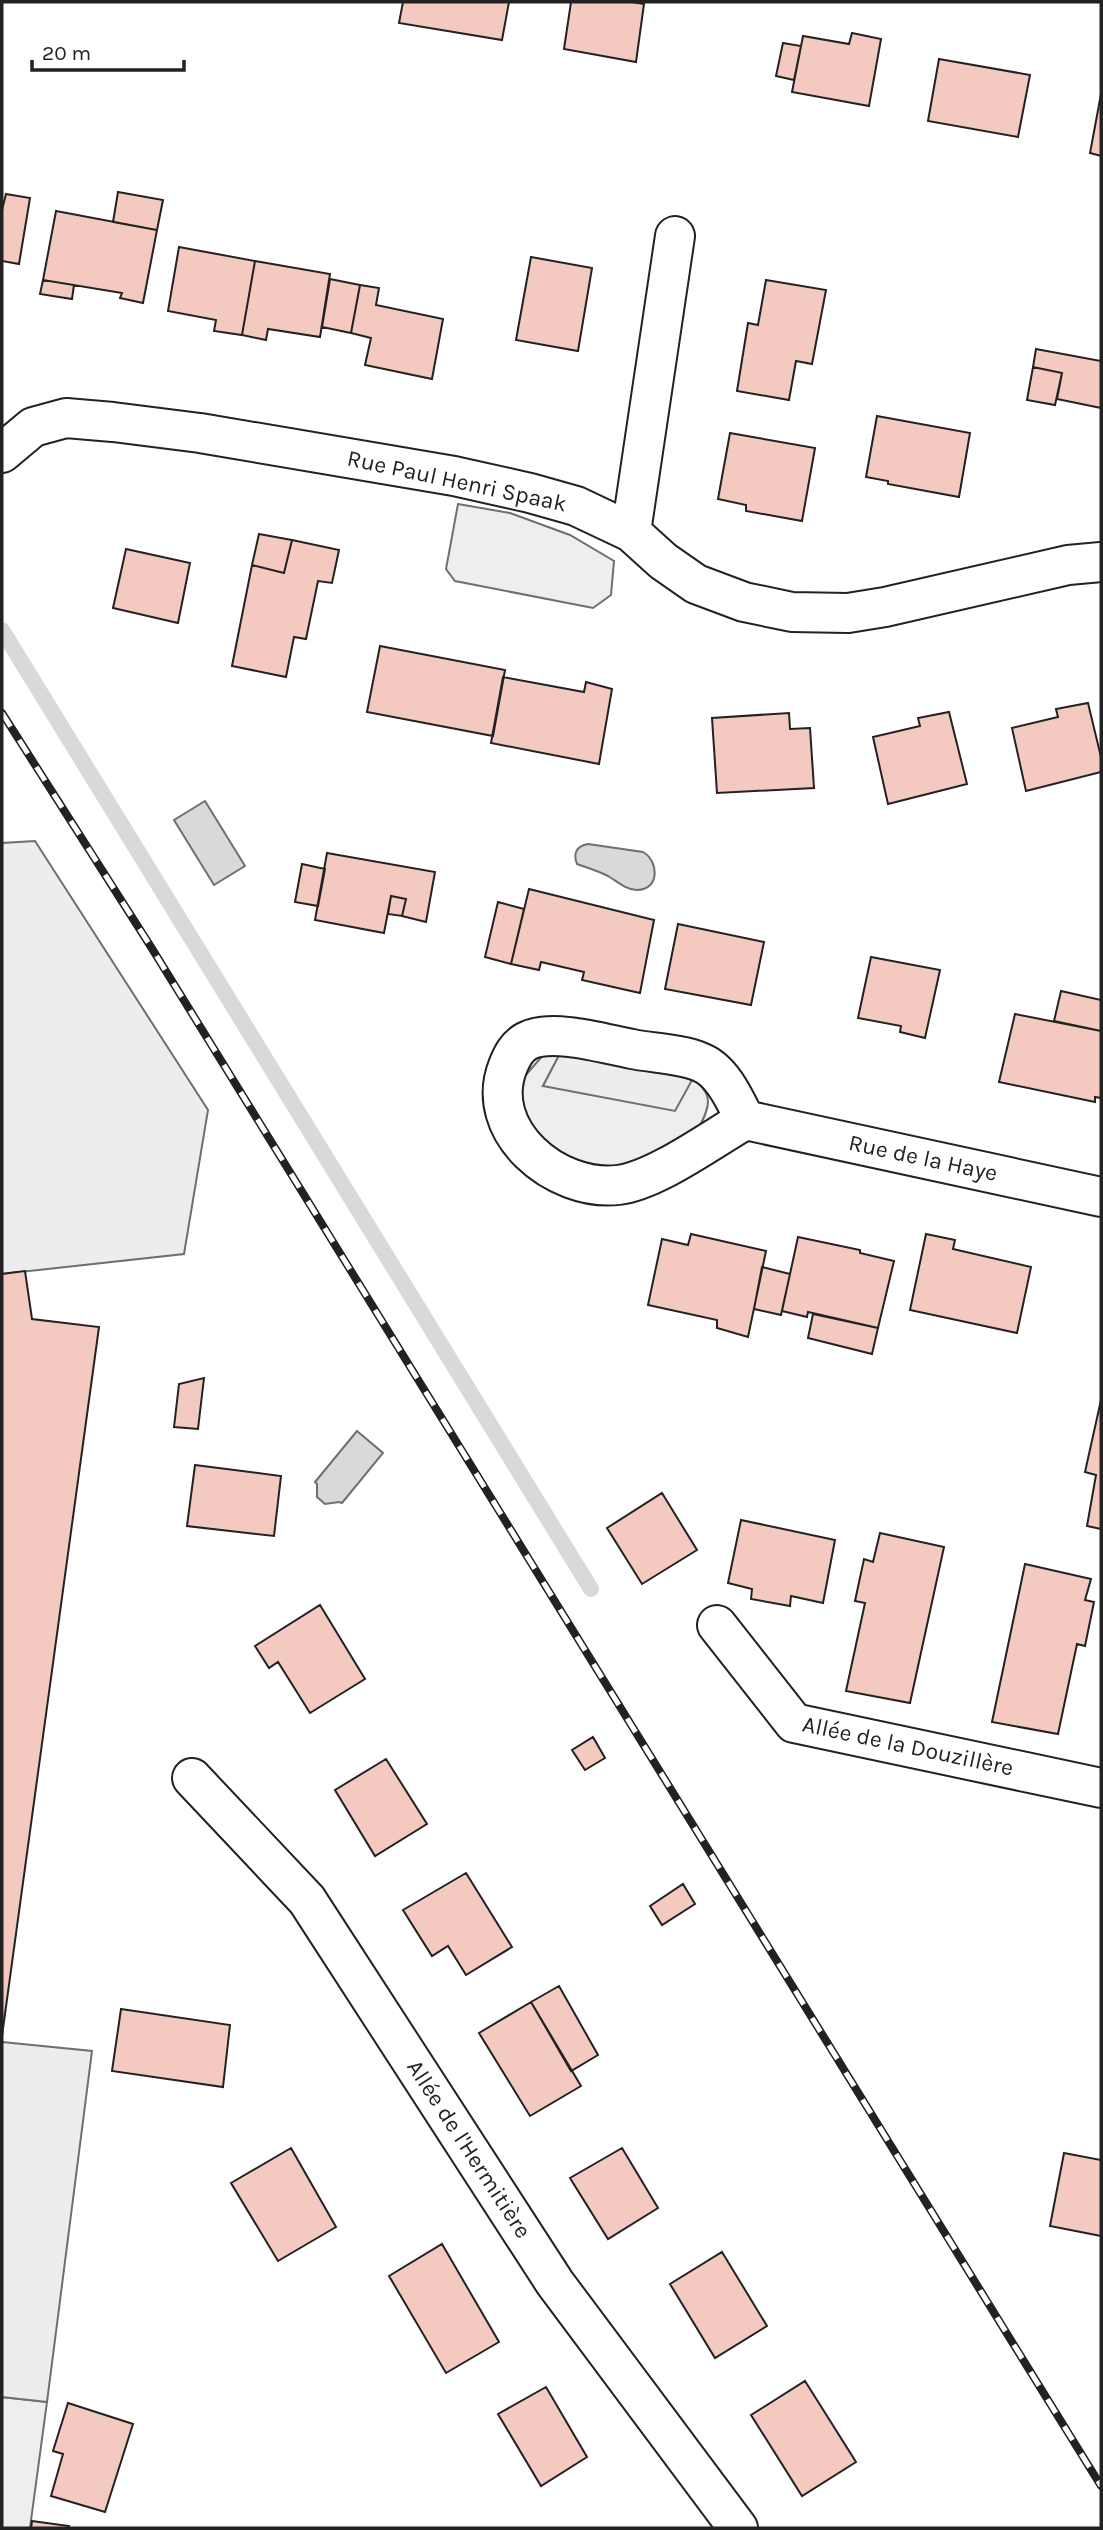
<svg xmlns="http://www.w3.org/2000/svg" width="1103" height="2530" viewBox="0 0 1103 2530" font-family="Karla,sans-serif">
<rect width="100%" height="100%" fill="#fff"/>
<path fill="#eee" stroke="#6f6f6f" stroke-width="2" d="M 458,504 L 510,513 L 570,535 L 614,561 L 611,595 L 593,608 L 455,581 L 446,569 Z
M 562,1050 L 543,1086 L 692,1079 C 720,1097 705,1114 694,1138 L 608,1172 L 567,1162 L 539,1141 L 519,1105 L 525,1076 L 544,1054 Z
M 2,2397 L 47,2402 L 30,2528 L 2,2528 Z"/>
<path fill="#ededed" stroke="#6f6f6f" stroke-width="2" d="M 35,841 L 208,1110 L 184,1254 L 2,1274 L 2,843 Z
M 568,1038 L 702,1062 L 675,1111 L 543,1086 Z
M 2,2042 L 92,2051 L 47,2402 L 2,2397 Z"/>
<path fill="#d9d9d9" stroke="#6f6f6f" stroke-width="2" d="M 205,801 L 245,866 L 214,885 L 174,820 Z
M 588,844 L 643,852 C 659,861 660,890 637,890 C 626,890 617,881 608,876 C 598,871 588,868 577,864 C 573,854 576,846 588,844 Z
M 357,1431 L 383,1453 L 342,1503 L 339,1502 L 325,1504 L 317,1497 L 317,1484 L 315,1482 Z"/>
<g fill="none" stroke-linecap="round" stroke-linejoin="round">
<path stroke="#d9d9d9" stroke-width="16" d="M 2,630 L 591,1589"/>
</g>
<path fill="#f3c9c0" stroke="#222" stroke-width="2" d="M 403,2 L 509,2 L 502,40 L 399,23 Z
M 571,2 L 632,2 L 644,4 L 636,62 L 564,49 Z
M 852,33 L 881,39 L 869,106 L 792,92 L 803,36 L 849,44 Z
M 783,43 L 801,46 L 794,80 L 776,76 Z
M 939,59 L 1030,75 L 1018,137 L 928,121 Z
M 1101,94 L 1101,156 L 1090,153 Z
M 118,192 L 163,200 L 157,230 L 113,222 Z
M 6,194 L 30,198 L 19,264 L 2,261 L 2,210 Z
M 56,211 L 157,230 L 143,303 L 120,298 L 122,293 L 43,280 Z
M 179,247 L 255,261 L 242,335 L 214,331 L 216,320 L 168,311 Z
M 531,257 L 592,268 L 578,351 L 516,340 Z
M 255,261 L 330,274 L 320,337 L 268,329 L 266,340 L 242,335 Z
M 330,279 L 360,285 L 351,333 L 322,327 Z
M 43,280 L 74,285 L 72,299 L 40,294 Z
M 766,280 L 826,290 L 812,364 L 796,361 L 789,400 L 737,391 L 748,323 L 758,325 Z
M 360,285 L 379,288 L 376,305 L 443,319 L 432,379 L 365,365 L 371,338 L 351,333 Z
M 1036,349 L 1101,361 L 1101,408 L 1057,399 L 1062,373 L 1033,367 Z
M 1033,367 L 1062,373 L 1055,405 L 1027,400 Z
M 877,416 L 970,433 L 959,497 L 888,484 L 888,481 L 866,477 Z
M 730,433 L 815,448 L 802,521 L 746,511 L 746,505 L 718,499 Z
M 259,534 L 292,540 L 284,573 L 252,565 Z
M 292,540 L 339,550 L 332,583 L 318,581 L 306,639 L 294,637 L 286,677 L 232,666 L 252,565 L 284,573 Z
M 126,549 L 190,563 L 178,623 L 113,608 Z
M 380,646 L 505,670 L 493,736 L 367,712 Z
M 503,677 L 584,692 L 586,682 L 612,689 L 599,764 L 491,743 Z
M 1088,703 L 1101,757 L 1101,772 L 1026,791 L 1012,728 L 1058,717 L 1056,709 Z
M 949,712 L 967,784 L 888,804 L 873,737 L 920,726 L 918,718 Z
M 789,713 L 790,729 L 810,728 L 814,788 L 717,793 L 712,718 Z
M 327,853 L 435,872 L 426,922 L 402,916 L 406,899 L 391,896 L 384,933 L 315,920 Z
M 302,864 L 325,869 L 318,906 L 295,902 Z
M 529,889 L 654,920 L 640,993 L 582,980 L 584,972 L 541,962 L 539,970 L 511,964 Z
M 391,896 L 406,899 L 402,916 L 388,914 Z
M 498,902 L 524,909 L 511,964 L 485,957 Z
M 678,924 L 764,942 L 751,1005 L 665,989 Z
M 871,957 L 940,970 L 925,1038 L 900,1032 L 901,1026 L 858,1018 Z
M 1061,991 L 1101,1000 L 1101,1031 L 1054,1021 Z
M 1015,1014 L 1101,1031 L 1101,1098 L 1095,1097 L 1095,1102 L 999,1082 Z
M 691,1234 L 766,1251 L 748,1337 L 717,1328 L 717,1320 L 648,1305 L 662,1239 L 688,1245 Z
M 926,1234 L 955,1240 L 953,1249 L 1031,1267 L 1017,1333 L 910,1310 Z
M 798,1237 L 860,1250 L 860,1253 L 894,1261 L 878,1328 L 808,1312 L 807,1317 L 782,1311 Z
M 762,1267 L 790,1274 L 781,1315 L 754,1309 Z
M 25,1271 L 32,1319 L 99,1327 L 2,2036 L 2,1274 Z
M 813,1314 L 878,1328 L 872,1354 L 808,1338 Z
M 204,1378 L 198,1429 L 174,1427 L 179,1384 Z
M 1101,1400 L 1101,1529 L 1087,1526 L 1096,1475 L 1085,1472 Z
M 195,1465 L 281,1476 L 274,1536 L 187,1526 Z
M 662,1493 L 697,1550 L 642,1584 L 607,1528 Z
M 741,1520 L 835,1540 L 823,1603 L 791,1596 L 790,1606 L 751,1599 L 752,1589 L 728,1583 Z
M 880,1533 L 944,1547 L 910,1703 L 846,1691 L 865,1603 L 855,1601 L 864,1559 L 873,1562 Z
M 1025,1564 L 1091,1579 L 1085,1600 L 1094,1602 L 1085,1646 L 1077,1644 L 1058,1734 L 992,1722 Z
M 320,1605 L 365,1679 L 310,1713 L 278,1662 L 269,1668 L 255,1646 Z
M 593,1737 L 605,1758 L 585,1770 L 572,1750 Z
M 386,1759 L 427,1824 L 375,1856 L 335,1790 Z
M 466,1873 L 512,1947 L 466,1975 L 448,1946 L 432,1956 L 403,1910 Z
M 683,1884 L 695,1904 L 662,1925 L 650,1906 Z
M 559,1986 L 598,2055 L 571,2071 L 531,2002 Z
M 531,2002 L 581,2086 L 530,2116 L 479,2033 Z
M 121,2009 L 230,2025 L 223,2087 L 112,2071 Z
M 291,2148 L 336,2227 L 278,2261 L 231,2183 Z
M 622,2148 L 658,2208 L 608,2239 L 570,2178 Z
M 1064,2153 L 1101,2160 L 1101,2236 L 1050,2226 Z
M 442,2244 L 499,2342 L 446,2373 L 389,2276 Z
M 722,2252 L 767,2326 L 715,2358 L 670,2284 Z
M 805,2381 L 856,2462 L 802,2496 L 751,2415 Z
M 546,2387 L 587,2457 L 541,2486 L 498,2414 Z
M 68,2403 L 133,2424 L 105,2512 L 51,2496 L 63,2454 L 53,2451 Z
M 32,2521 L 69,2526 L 68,2528 L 31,2528 Z"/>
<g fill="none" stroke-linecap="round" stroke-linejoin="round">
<defs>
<path id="minor" d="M 2,453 L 33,427 L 66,418 L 113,422 L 200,433 L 454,476 L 530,493 L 576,506 L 631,532 L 663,561 L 696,584 L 744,602 L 792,612 L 848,613 L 885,607 L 1068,565 L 1101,562
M 631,532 L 675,236
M 745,1120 C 735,1100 722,1070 700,1062 C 682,1054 652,1053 632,1049 C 605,1044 552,1028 527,1041 C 517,1046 512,1056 508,1066 C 482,1131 556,1192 618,1185 C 655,1181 712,1139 745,1120 L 1101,1197
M 717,1625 L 794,1723 L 1101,1788
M 192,1778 L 307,1900 L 555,2283 L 738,2528"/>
</defs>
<use href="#minor" stroke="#222" stroke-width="42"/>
<use href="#minor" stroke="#fff" stroke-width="38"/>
<defs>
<path id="rail" d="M 2,713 L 151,947 L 1101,2486"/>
</defs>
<use href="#rail" stroke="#222" stroke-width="8"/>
<use href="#rail" stroke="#fff" stroke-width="5" stroke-dasharray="16" stroke-linecap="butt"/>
</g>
<g text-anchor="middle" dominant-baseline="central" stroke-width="5" stroke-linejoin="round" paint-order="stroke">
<g font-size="23" fill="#222" stroke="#fff">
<text transform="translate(457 481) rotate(12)">Rue Paul Henri Spaak</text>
<text transform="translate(923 1158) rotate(12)">Rue de la Haye</text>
<text transform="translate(908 1746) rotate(12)">Allée de la Douzillère</text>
<text transform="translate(469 2149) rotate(57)">Allée de l'Hermitière</text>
</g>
</g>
<rect width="1103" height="2530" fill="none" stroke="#222222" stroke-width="7"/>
<path d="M32 60v10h152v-10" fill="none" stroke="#222222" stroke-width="3.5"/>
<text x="42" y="60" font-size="21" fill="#222222" stroke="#ffffff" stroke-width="5" paint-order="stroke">20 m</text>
</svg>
